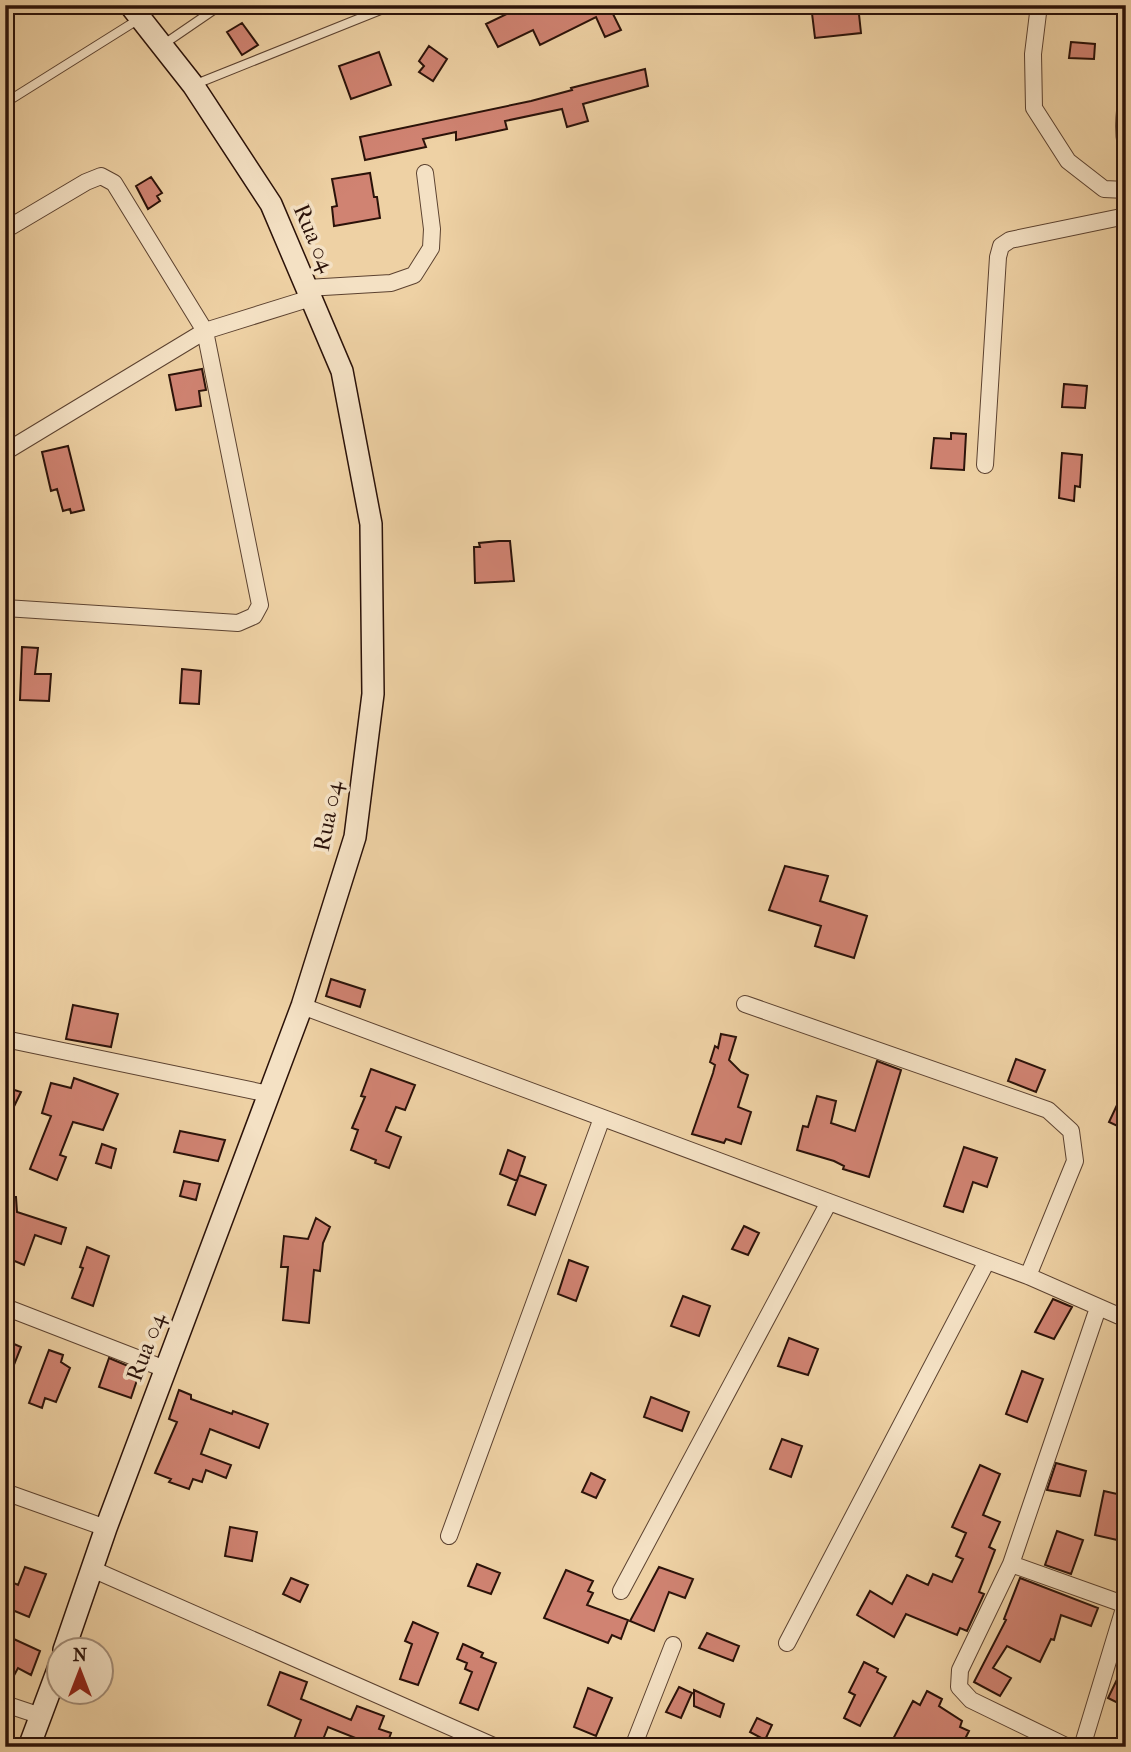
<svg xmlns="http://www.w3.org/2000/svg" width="1131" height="1752" viewBox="0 0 1131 1752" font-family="'IM FELL French Canon',serif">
<rect width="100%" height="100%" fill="#eed1a4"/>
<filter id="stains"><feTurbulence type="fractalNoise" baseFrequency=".00286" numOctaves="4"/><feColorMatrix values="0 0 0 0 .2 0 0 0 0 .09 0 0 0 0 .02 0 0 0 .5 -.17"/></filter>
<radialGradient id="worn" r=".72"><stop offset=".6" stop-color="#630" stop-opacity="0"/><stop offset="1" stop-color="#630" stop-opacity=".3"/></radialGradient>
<path fill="#d08372" stroke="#2b1209" stroke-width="2" d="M 525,5 L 621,5 L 611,10 L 621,30 L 605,37 L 596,17 L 540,45 L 533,30 L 498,47 L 486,24 Z
M 811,5 L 858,5 L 861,33 L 815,38 Z
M 242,23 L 258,45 L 242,55 L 227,32 Z
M 1071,42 L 1095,44 L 1094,59 L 1069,58 Z
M 429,46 L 447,59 L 433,81 L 419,72 L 424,66 L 419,61 Z
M 379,52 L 391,85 L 351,99 L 339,66 Z
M 645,69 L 648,86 L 583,104 L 588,121 L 567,127 L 562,109 L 505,121 L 507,129 L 456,140 L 456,132 L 423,139 L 426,147 L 365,160 L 360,137 L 531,101 L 572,90 L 571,88 Z
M 370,173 L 374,197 L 377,197 L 380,218 L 334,226 L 332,207 L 337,206 L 332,179 Z
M 151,177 L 162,193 L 157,196 L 160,201 L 148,209 L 136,186 Z
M 202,369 L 206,390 L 199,391 L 201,406 L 176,410 L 169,375 Z
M 1064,384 L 1087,386 L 1085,408 L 1062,407 Z
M 951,433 L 966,434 L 964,470 L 931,468 L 934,438 L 951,439 Z
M 68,446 L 84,510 L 71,513 L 70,509 L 63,511 L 57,489 L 51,491 L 42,452 Z
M 1062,453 L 1082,455 L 1080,487 L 1075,486 L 1074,501 L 1059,498 Z
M 499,541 L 510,541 L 514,581 L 475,583 L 474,547 L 480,547 L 479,543 Z
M 22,647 L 38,648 L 35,674 L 51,674 L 49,701 L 20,700 Z
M 182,669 L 201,671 L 199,704 L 180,703 Z
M 785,866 L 828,876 L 820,901 L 867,916 L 854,958 L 815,946 L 821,926 L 769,910 Z
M 331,979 L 365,990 L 360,1007 L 326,996 Z
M 73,1005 L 118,1014 L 111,1047 L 66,1039 Z
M 721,1034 L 736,1037 L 729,1060 L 741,1072 L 748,1075 L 738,1107 L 751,1112 L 741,1144 L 726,1139 L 724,1143 L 692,1134 L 713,1073 L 715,1065 L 710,1062 L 715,1046 L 718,1048 Z
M 1016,1059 L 1045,1070 L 1036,1092 L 1008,1081 Z
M 877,1061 L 901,1070 L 869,1177 L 843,1169 L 844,1166 L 834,1161 L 797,1150 L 803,1126 L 808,1127 L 817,1096 L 836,1101 L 831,1123 L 855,1131 Z
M 371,1069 L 415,1085 L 405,1110 L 396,1107 L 386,1131 L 401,1137 L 389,1168 L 375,1163 L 376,1160 L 351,1150 L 358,1130 L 352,1128 L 365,1097 L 361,1096 Z
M 74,1078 L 118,1094 L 103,1130 L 73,1122 L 60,1155 L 66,1157 L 57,1180 L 30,1169 L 51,1116 L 42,1113 L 51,1083 L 71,1088 Z
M 1126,1086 L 1126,1130 L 1109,1122 Z
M 5,1087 L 21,1092 L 5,1125 Z
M 180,1131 L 225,1140 L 218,1161 L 174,1152 Z
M 102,1144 L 116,1149 L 111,1168 L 96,1163 Z
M 964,1147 L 997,1158 L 987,1187 L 973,1182 L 963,1212 L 944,1206 Z
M 508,1150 L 525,1157 L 517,1181 L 500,1174 Z
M 519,1175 L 546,1185 L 535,1215 L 508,1205 Z
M 184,1181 L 200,1184 L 196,1200 L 180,1196 Z
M 5,1197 L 16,1197 L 17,1212 L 66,1228 L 61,1244 L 35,1235 L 24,1265 L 5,1257 Z
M 316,1218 L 330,1227 L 323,1243 L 320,1271 L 314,1270 L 309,1323 L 283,1320 L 288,1267 L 281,1267 L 284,1236 L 308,1239 Z
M 744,1226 L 759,1233 L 748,1255 L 732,1249 Z
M 87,1247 L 109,1256 L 93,1306 L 72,1298 L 83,1268 L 80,1267 Z
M 569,1260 L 588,1267 L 576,1301 L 558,1294 Z
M 683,1296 L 710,1306 L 699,1336 L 671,1326 Z
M 1053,1299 L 1072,1307 L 1054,1339 L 1035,1332 Z
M 789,1338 L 818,1349 L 808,1375 L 778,1366 Z
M 5,1340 L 21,1347 L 6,1385 L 5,1385 Z
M 49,1350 L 63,1355 L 61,1362 L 70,1368 L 56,1402 L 45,1398 L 42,1408 L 29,1403 Z
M 109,1358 L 140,1371 L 131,1398 L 99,1387 Z
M 1022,1371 L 1043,1379 L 1027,1422 L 1006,1414 Z
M 179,1390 L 191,1395 L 191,1399 L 232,1414 L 233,1411 L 268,1424 L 259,1448 L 210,1429 L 201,1454 L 231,1465 L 226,1478 L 206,1470 L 202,1482 L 193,1479 L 189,1489 L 169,1482 L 171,1479 L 155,1473 L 177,1422 L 169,1419 Z
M 651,1397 L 689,1412 L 682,1431 L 644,1417 Z
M 782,1439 L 802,1446 L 791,1477 L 770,1469 Z
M 1056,1463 L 1086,1471 L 1080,1496 L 1047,1490 Z
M 980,1465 L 1000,1474 L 983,1515 L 1000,1522 L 989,1547 L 995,1550 L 979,1592 L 984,1594 L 967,1631 L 960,1628 L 957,1635 L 906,1614 L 894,1637 L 857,1615 L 870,1591 L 892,1604 L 907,1575 L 928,1585 L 933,1574 L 952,1582 L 963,1559 L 956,1556 L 966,1533 L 952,1527 Z
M 591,1473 L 605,1480 L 596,1498 L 582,1492 Z
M 1104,1491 L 1126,1496 L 1126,1542 L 1095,1535 Z
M 230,1527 L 257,1532 L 252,1561 L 225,1556 Z
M 1057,1531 L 1083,1540 L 1071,1574 L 1045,1565 Z
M 477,1564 L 500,1573 L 491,1594 L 468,1586 Z
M 25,1567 L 46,1574 L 29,1617 L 5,1607 L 5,1579 L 18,1585 Z
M 659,1567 L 693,1579 L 685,1598 L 669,1592 L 654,1631 L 630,1621 Z
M 566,1570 L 593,1581 L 588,1591 L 593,1593 L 587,1605 L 628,1620 L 621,1639 L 612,1635 L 608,1643 L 544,1618 Z
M 291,1578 L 308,1585 L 300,1602 L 283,1594 Z
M 1020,1578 L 1098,1608 L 1091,1626 L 1061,1615 L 1054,1640 L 1051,1639 L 1040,1662 L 1007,1646 L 993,1668 L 1011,1678 L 1000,1696 L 974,1682 L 1006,1620 L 1004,1619 Z
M 413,1622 L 438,1633 L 418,1685 L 400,1679 L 412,1644 L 405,1641 Z
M 707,1633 L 739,1646 L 733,1661 L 699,1648 Z
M 5,1635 L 40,1651 L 31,1675 L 18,1668 L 5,1692 Z
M 463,1644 L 483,1653 L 481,1657 L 496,1663 L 478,1710 L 460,1703 L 472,1672 L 465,1669 L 467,1663 L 457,1659 Z
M 1126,1661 L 1126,1707 L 1108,1698 Z
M 864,1662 L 878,1669 L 877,1672 L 886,1677 L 860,1726 L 844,1718 L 855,1695 L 849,1692 Z
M 280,1672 L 307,1682 L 301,1699 L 351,1720 L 357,1706 L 384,1716 L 379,1729 L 391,1733 L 386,1747 L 378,1747 L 328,1727 L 320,1747 L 291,1747 L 301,1720 L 268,1705 Z
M 679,1687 L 692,1693 L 681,1718 L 666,1712 Z
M 588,1688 L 612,1698 L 596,1736 L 574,1727 Z
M 694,1690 L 724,1704 L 720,1717 L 694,1706 Z
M 927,1691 L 942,1699 L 939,1706 L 962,1721 L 960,1727 L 969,1731 L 961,1747 L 904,1747 L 892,1741 L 913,1701 L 920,1705 Z
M 757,1718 L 772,1725 L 765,1740 L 750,1732 Z"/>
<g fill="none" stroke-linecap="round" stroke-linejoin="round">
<defs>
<path id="lane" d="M 164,44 L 221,5
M 1126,67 C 1124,91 1114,136 1126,157
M 196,84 L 393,5
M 5,103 L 139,19"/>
<path id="street" d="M 1039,5 L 1033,54 L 1034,108 L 1068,161 L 1104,189 L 1126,190
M 5,230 L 86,182 L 101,176 L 114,183 L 205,331 L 260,605 L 254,616 L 238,623 L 5,608
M 307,288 L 391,283 L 414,275 L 431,248 L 432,229 L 425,173
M 5,452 L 205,331 L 311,298
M 985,465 L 998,257 L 1001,246 L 1010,240 L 1126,216
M 745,1004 L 1048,1110 L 1071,1131 L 1075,1161 L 1028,1276
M 302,1006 L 1028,1276 L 1126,1319
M 5,1039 L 269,1094
M 5,1307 L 165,1369
M 5,1492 L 106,1528
M 449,1536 L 602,1118
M 1011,1564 L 1126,1605
M 92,1569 L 496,1747
M 621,1591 L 829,1202
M 787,1643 L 987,1261
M 5,1704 L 41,1716
M 633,1747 L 673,1645
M 1068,1747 L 971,1700 L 959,1687 L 960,1670 L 1011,1564 L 1098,1308
M 1082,1747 L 1125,1605"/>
<path id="secondary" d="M 64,1650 L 106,1528 L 302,1006 L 355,837 L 373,694 L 371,524 L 342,371 L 271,204 L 193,85 L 130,5
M 29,1747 L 60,1664"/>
</defs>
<use href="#lane" stroke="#5c4230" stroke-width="10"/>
<use href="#street" stroke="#5c4230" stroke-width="18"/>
<use href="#secondary" stroke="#2b1209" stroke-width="24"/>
<use href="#lane" stroke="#f4e1c4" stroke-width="8"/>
<use href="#street" stroke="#f4e1c4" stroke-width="16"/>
<use href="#secondary" stroke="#f4e1c4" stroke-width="21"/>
</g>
<g text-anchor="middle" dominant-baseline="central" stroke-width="7" stroke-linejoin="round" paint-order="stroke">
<g font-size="23" fill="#2b1209" stroke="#f4e1c4">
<text transform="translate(314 238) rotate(67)">Rua 04</text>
<text transform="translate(328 816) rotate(-79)">Rua 04</text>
<text transform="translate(146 1347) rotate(-69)">Rua 04</text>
</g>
</g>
<rect width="1131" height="1752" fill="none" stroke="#eed1a4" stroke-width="28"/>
<rect x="7" y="7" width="1117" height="1738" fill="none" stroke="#2b1209" stroke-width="3.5"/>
<rect x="14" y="14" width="1103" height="1724" fill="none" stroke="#2b1209" stroke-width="2"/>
<g transform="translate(80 1671)"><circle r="33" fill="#f4e1c4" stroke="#a48e79" stroke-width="2"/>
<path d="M0-5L12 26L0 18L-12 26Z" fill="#8f2418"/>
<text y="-10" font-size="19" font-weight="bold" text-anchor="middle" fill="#2b1209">N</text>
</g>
<rect width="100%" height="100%" filter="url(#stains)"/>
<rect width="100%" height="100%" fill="url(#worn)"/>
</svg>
